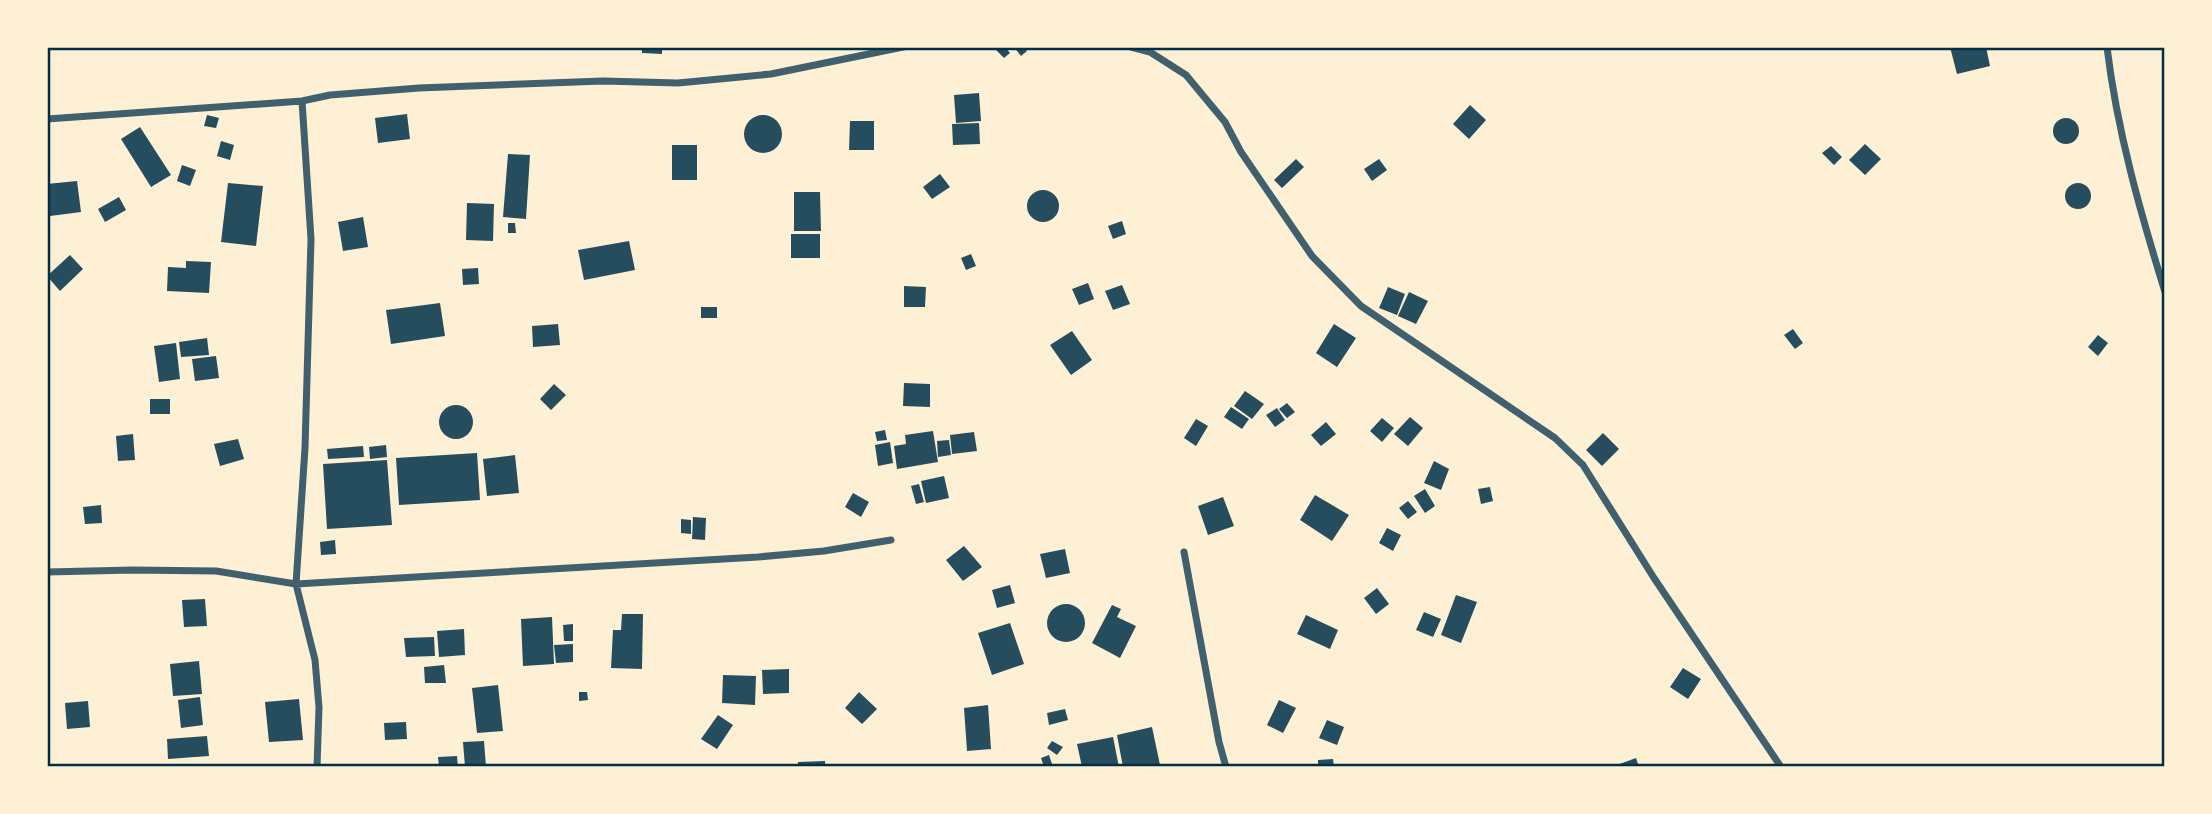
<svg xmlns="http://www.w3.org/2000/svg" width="2212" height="814" viewBox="0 0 2212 814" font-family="Mulish,sans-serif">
<rect width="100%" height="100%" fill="#fdf0d5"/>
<path fill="#264d5e" d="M 642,47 L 662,47 L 662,54 L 642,53 Z
M 999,47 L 1005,47 L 1010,53 L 1004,58 L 996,50 Z
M 1014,47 L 1024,47 L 1027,51 L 1021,56 Z
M 1950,47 L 1986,47 L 1990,66 L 1957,74 Z
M 979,93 L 981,121 L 956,123 L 954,95 Z
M 1470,105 L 1486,120 L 1469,139 L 1453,124 Z
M 407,114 L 410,139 L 378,143 L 375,118 Z
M 207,115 L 219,118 L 216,128 L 204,126 Z
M744 134a19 19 0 1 1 38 0a19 19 0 1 1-38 0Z
M2053 131a13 13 0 1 1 26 0a13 13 0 1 1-26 0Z
M 850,121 L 874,121 L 874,150 L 849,150 Z
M 979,123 L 980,144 L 953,145 L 952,124 Z
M 140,127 L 171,175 L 151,187 L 121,139 Z
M 221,141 L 234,145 L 230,160 L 217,156 Z
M 1865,144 L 1881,159 L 1865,175 L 1849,160 Z
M 672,145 L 697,145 L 697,180 L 672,180 Z
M 1831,146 L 1842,157 L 1834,165 L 1822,153 Z
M 508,154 L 530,155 L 526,219 L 503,217 Z
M 1296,159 L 1304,167 L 1282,188 L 1274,180 Z
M 1379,159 L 1387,170 L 1372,181 L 1364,169 Z
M 182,165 L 196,170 L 190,186 L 177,181 Z
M 940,174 L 950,187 L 932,199 L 923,187 Z
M 77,181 L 81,212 L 50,216 L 47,184 Z
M2065 196a13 13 0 1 1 26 0a13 13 0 1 1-26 0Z
M 228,183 L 263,186 L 256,246 L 221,242 Z
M1027 206a16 16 0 1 1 32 0a16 16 0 1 1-32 0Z
M 794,192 L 820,192 L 821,231 L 794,231 Z
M 119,197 L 126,210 L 105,222 L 98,209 Z
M 467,203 L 494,204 L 493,241 L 466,240 Z
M 363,217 L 368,247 L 343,251 L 338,222 Z
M 1122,221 L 1126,234 L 1113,239 L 1108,226 Z
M 508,223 L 515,223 L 516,233 L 508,233 Z
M 791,234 L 820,234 L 820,258 L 791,258 Z
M 629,241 L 635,270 L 584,280 L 578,250 Z
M 971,254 L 976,266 L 966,270 L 961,258 Z
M 70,255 L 83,269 L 60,291 L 47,276 Z
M 186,261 L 211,262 L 209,293 L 167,291 L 168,267 L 186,268 Z
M 478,268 L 479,284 L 463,285 L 462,269 Z
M 1088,283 L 1094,299 L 1079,305 L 1072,289 Z
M 1122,285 L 1130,304 L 1113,310 L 1105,291 Z
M 904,286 L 926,287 L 925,307 L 904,307 Z
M 1388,287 L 1405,294 L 1397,315 L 1379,308 Z
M 1409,292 L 1428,301 L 1416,324 L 1398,316 Z
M 440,303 L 445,336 L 391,344 L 386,310 Z
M 701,307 L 717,307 L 717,318 L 701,318 Z
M 558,324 L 560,345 L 533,347 L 532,326 Z
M 1334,324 L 1356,338 L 1337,367 L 1316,353 Z
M 1793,329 L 1803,343 L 1795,349 L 1784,335 Z
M 1072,331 L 1092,360 L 1071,375 L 1050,345 Z
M 2098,335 L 2108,343 L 2098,356 L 2088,347 Z
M 207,338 L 209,355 L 181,357 L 179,342 Z
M 176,343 L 180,379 L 159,382 L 154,346 Z
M 216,356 L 219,378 L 195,381 L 192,359 Z
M 904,383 L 930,384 L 930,407 L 903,406 Z
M 554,384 L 566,395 L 551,410 L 540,399 Z
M 1245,391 L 1264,404 L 1252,419 L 1234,406 Z
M 150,399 L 170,399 L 170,414 L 150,414 Z
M 1287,403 L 1295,412 L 1287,418 L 1279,409 Z
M439 422a17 17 0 1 1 34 0a17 17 0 1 1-34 0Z
M 1231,407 L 1249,419 L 1242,429 L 1224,417 Z
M 1277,408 L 1285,420 L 1275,427 L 1266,415 Z
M 1410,417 L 1423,428 L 1408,446 L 1394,434 Z
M 1382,418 L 1394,428 L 1382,442 L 1370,431 Z
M 1196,419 L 1208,426 L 1196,446 L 1184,438 Z
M 1326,422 L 1336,434 L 1321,446 L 1311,435 Z
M 885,430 L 887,440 L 877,441 L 875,432 Z
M 933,431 L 938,462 L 897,469 L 894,446 L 906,444 L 905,435 Z
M 974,432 L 977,451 L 952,454 L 950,435 Z
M 1603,433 L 1619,449 L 1602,466 L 1586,450 Z
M 133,434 L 135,460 L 118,461 L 116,436 Z
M 238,439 L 244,459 L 220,466 L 214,444 Z
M 949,440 L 951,455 L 938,457 L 937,441 Z
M 890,442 L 893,463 L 878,466 L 875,445 Z
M 386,445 L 387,457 L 370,459 L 369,447 Z
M 363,446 L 364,457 L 328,459 L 327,449 Z
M 477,453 L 480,500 L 399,505 L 396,458 Z
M 515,455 L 519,493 L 487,496 L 483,459 Z
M 387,460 L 392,525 L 327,529 L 323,464 Z
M 1434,461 L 1449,469 L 1441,490 L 1424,483 Z
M 944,476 L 949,498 L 926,503 L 921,481 Z
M 919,484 L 924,502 L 916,504 L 911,486 Z
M 1490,487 L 1493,501 L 1481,504 L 1478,489 Z
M 1425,489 L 1435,506 L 1425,513 L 1414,496 Z
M 853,493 L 869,502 L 861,517 L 845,507 Z
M 1315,495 L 1349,515 L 1332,541 L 1300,520 Z
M 1223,497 L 1234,526 L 1208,535 L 1198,506 Z
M 1408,501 L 1417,512 L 1408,519 L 1399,508 Z
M 101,505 L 102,523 L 85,524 L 83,507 Z
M 693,517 L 706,518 L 705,540 L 692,539 Z
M 681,519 L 691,520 L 691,534 L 681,533 Z
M 1387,528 L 1401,535 L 1393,551 L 1379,543 Z
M 335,540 L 336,554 L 321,555 L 320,542 Z
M 964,546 L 982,567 L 963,581 L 946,560 Z
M 1065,549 L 1070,573 L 1046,578 L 1040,554 Z
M 1010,585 L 1015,603 L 997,608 L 992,590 Z
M 1377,588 L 1389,604 L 1376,614 L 1364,598 Z
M 1456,595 L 1477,602 L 1461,643 L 1441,635 Z
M 205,599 L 207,626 L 184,627 L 182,600 Z
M1047 623a19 19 0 1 1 38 0a19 19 0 1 1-38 0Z
M 1112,605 L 1121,609 L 1117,617 L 1136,626 L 1120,658 L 1092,643 Z
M 1424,612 L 1441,619 L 1433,637 L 1416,630 Z
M 622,614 L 643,614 L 642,669 L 611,668 L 613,630 L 621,630 Z
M 1306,615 L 1338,630 L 1330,649 L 1297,634 Z
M 552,617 L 554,664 L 523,666 L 521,619 Z
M 1010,623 L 1024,664 L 992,675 L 978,633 Z
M 573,624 L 573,641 L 564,641 L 563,625 Z
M 464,629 L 465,655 L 439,657 L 437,631 Z
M 434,637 L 435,656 L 406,657 L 404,638 Z
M 573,644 L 573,662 L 556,663 L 554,645 Z
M 199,661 L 202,694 L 173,696 L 170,664 Z
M 444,665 L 446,683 L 425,683 L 424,667 Z
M 1683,668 L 1701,679 L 1688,699 L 1670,687 Z
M 789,669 L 789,693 L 763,694 L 762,670 Z
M 723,675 L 756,676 L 755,705 L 722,703 Z
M 498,685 L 503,731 L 477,733 L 472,688 Z
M 579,692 L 587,692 L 588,700 L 579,701 Z
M 859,692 L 877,709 L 862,724 L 845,708 Z
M 200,697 L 203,725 L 181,728 L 178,700 Z
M 299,699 L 303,740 L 269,742 L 265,702 Z
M 1279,700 L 1296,708 L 1283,733 L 1267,725 Z
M 88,701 L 90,727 L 67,729 L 65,703 Z
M 988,705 L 991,749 L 967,751 L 964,708 Z
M 1065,709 L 1068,720 L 1049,725 L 1047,713 Z
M 718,715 L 733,725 L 717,749 L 701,739 Z
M 1327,720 L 1344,727 L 1337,745 L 1319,738 Z
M 406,722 L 407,739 L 385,740 L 384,723 Z
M 1152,727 L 1160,765 L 1123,767 L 1117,735 Z
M 207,736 L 209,756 L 168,759 L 167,739 Z
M 1113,737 L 1119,767 L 1082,767 L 1077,744 Z
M 484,741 L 486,767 L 465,767 L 463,742 Z
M 1052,741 L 1063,747 L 1057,755 L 1047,748 Z
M 1049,755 L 1053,767 L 1044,767 L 1041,758 Z
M 457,756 L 458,767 L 439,767 L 438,757 Z
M 1636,758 L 1639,767 L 1614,767 L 1614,766 Z
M 1333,759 L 1334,767 L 1318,767 L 1318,760 Z
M 825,761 L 825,767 L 798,767 L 798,762 Z"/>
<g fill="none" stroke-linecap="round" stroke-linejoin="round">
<path stroke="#3f606c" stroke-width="7" d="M 1131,47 L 1150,52 L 1186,75 L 1225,122 L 1241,152 L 1312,256 L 1361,306 L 1555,438 L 1583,465 L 1654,578 L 1781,767
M 2107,47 C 2117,131 2140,211 2165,292
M 47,119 L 302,101 L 330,95 L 419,88 L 603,81 L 678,83 L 771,74 L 903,47
M 1184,552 L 1219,742 L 1226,767
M 47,572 L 133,570 L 216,571 L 296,584 L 305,448 L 311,239 L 302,101
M 317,767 L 319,707 L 315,660 L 296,584 L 758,557 L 824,551 L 891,540"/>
</g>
<rect width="2212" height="814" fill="none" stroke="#fdf0d5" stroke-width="98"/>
<rect x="49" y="49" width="2114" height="716" fill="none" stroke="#003049" stroke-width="2.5"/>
</svg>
